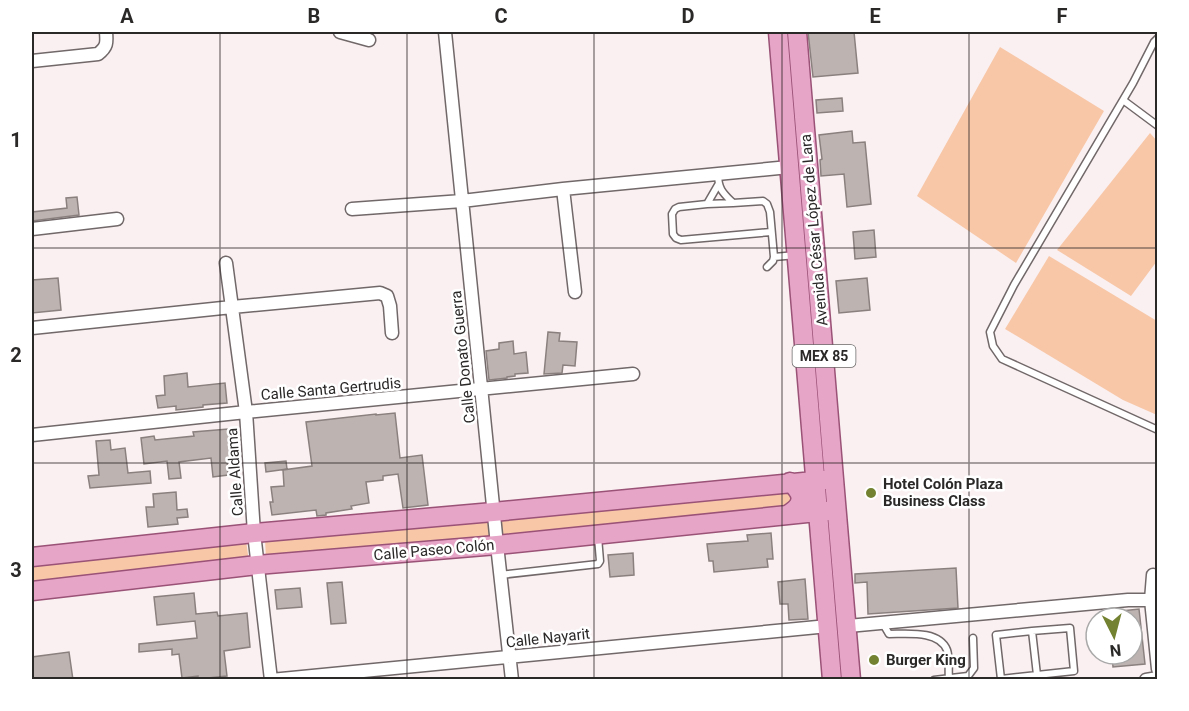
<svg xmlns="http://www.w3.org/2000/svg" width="1189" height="711" viewBox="0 0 1189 711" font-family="Roboto,sans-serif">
<rect width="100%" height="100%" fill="#faf0f1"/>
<path fill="#f8c7a8" d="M 1000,47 L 1104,111 L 1016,263 L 917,196 Z
M 1150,133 L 1157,141 L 1157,261 L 1131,296 L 1057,250 Z
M 1049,256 L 1157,321 L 1157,415 L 1123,400 L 1005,329 Z
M 794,491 L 795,505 L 503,539 L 501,514 Z
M 490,515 L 493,540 L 266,560 L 265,539 Z
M 246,540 L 249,562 L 32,586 L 32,564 Z"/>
<path fill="#bdb3b1" stroke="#8a817f" stroke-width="1.5" d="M 808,32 L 854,32 L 858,73 L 813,77 Z
M 842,98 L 843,111 L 817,113 L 816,100 Z
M 852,131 L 853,143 L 865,142 L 871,204 L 847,207 L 844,174 L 821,176 L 820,160 L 822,159 L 819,135 Z
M 77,197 L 79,215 L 32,221 L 32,212 L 67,208 L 66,198 Z
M 874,230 L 876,257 L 855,259 L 853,232 Z
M 58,278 L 61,310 L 32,313 L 32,280 Z
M 867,278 L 870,310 L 839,313 L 836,281 Z
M 548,332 L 560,333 L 559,341 L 577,342 L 575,366 L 563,365 L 562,373 L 544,374 Z
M 513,341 L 514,354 L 526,352 L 528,373 L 515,374 L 515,376 L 507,377 L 507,378 L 489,380 L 486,351 L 499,349 L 499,343 Z
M 187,373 L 188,387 L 225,383 L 227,403 L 203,405 L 203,407 L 176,410 L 176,406 L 158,408 L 156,396 L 165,395 L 164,376 Z
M 395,413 L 400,458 L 422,455 L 428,505 L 403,508 L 398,474 L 383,476 L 383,480 L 366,482 L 369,503 L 351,506 L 352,509 L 326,513 L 326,515 L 317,516 L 316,510 L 272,515 L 270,502 L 273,502 L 271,487 L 284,486 L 283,470 L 312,466 L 306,422 L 376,414 L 376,415 Z
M 228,429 L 229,438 L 231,437 L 233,461 L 227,461 L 228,475 L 213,477 L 211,458 L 179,462 L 181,478 L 169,479 L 167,461 L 144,464 L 141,438 L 154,436 L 155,440 L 194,436 L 193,432 Z
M 110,440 L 111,450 L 125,448 L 128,473 L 150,471 L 151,483 L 90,488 L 88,476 L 99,475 L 96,441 Z
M 286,461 L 287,469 L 266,472 L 265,463 Z
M 176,492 L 177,510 L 187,509 L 188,517 L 177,518 L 178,524 L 148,527 L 146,507 L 154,507 L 153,494 Z
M 771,533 L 773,559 L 767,559 L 768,567 L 714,572 L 713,561 L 709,561 L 707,544 L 748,541 L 747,535 Z
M 633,553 L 634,575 L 610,577 L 608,555 Z
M 956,568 L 958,608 L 868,614 L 867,582 L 855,583 L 855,574 Z
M 805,579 L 808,619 L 789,620 L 788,604 L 780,604 L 778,582 Z
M 342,582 L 346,623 L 331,624 L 327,583 Z
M 300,588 L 302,607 L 277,609 L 275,590 Z
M 194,593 L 196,614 L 217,612 L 218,616 L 247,613 L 250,647 L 224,651 L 227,676 L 198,679 L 198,676 L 182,678 L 179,654 L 172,655 L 172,649 L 139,652 L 139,644 L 197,638 L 195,621 L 157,625 L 154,597 Z
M 1139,609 L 1145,664 L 1113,667 L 1112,654 L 1132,654 L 1132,618 L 1112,618 L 1112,612 Z
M 69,652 L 73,680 L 32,680 L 32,657 Z"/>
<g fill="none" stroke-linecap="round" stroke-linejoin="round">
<defs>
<path id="service" d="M 1158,38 L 1154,42 L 1133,83 L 1014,285 L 990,332 L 993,346 L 1002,359 L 1158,430
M 1123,100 L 1158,126
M 718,174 C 718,189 723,193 733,203 L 763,201 L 767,204 L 770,212 L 774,257 L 773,261 L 767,267
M 718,185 L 707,204 L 679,207 L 675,209 L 672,214 L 673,234 L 676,238 L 681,240 L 771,232
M 707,204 L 733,203
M 774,257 L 796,255
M 500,575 L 598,564 L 600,561 L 598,537
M 882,622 L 889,634 C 907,634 939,630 947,650 C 950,658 948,671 949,680
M 1032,631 L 1070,628 L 1074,671 L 1001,679 L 996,635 L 1032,631 L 1037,675 L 1037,680
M 934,680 L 968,676 L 974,668 L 973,638"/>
<path id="minor" d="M 340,32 L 369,40
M 445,32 L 497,545 L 512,680
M 32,61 L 98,54 C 107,47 107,43 106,32
M 563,189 L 575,292
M 352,209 L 462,201 L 563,189 L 789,167
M 32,229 L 117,219
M 226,263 L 246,412 L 254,533 L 271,680
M 32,328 L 232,307 L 380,293 L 387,296 L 390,306 L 392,333
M 32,435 L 246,412 L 633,374
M 1153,575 L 1151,600 L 1158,669
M 848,626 L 1128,600 L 1151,600
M 271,680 L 828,626
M 1146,680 L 1158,678"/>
<path id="primary" d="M 778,32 L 832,680
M 797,32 L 834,479 L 851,680
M 787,515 C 804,505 805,495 790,482
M 32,557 L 254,533 L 493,512 L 834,479
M 32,591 L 257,565 L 497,545 L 836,510"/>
</defs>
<use href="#service" stroke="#716869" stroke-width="9"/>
<use href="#minor" stroke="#716869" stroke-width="15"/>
<use href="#primary" stroke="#9a5276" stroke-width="21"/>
<use href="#service" stroke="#fff" stroke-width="6"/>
<use href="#minor" stroke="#fff" stroke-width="12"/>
<use href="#primary" stroke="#e6a4c6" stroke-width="18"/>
</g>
<path fill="none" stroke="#2b2828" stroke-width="1.5" stroke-opacity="0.55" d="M 220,32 L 220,680M 407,32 L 407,680M 594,32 L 594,680M 782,32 L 782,680M 969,32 L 969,680M 32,248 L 1158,248M 32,463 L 1158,463"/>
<g fill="#738231" stroke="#fff" stroke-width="2">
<circle cx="871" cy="493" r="6"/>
<circle cx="874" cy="660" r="6"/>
</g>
<g text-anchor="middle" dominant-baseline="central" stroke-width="5" stroke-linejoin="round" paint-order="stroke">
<rect fill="#fff" stroke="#6b6868" stroke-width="1.5" x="792.5" y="345" width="63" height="22" rx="4.5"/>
<g font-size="14" font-weight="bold" fill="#2b2828">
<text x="824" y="356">MEX 85</text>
</g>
<g font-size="15" fill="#2b2828" stroke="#fff">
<text transform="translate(814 230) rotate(-95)">Avenida César López de Lara</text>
<text transform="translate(463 357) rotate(-96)">Calle Donato Guerra</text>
<text transform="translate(331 389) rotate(-5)">Calle Santa Gertrudis</text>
<text transform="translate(235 472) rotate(-94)">Calle Aldama</text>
<text transform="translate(434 550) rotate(-5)">Calle Paseo Colón</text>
<text transform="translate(548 638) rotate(-6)">Calle Nayarit</text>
</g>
<g font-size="15" font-weight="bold" fill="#2b2828" stroke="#fff" text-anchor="start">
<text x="883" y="484">Hotel Colón Plaza<tspan x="883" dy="17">Business Class</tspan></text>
<text x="886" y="660">Burger King</text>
</g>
</g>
<rect width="1189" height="711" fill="none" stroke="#ffffff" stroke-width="66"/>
<g transform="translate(1114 636) rotate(174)"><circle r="28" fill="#ffffff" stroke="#aaa9a9" stroke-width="1.5"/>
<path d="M0-4.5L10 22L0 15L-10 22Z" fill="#738231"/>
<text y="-9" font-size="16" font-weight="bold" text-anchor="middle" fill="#2b2828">N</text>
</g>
<rect x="33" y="33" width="1123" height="645" fill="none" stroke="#2b2828" stroke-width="2"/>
<g font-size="20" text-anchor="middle" font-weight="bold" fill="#2b2828">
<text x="127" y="23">A</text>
<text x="314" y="23">B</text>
<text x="501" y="23">C</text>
<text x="688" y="23">D</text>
<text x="875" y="23">E</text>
<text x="1062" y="23">F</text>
<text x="16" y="147">1</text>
<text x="16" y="362">2</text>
<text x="16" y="577">3</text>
</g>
</svg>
